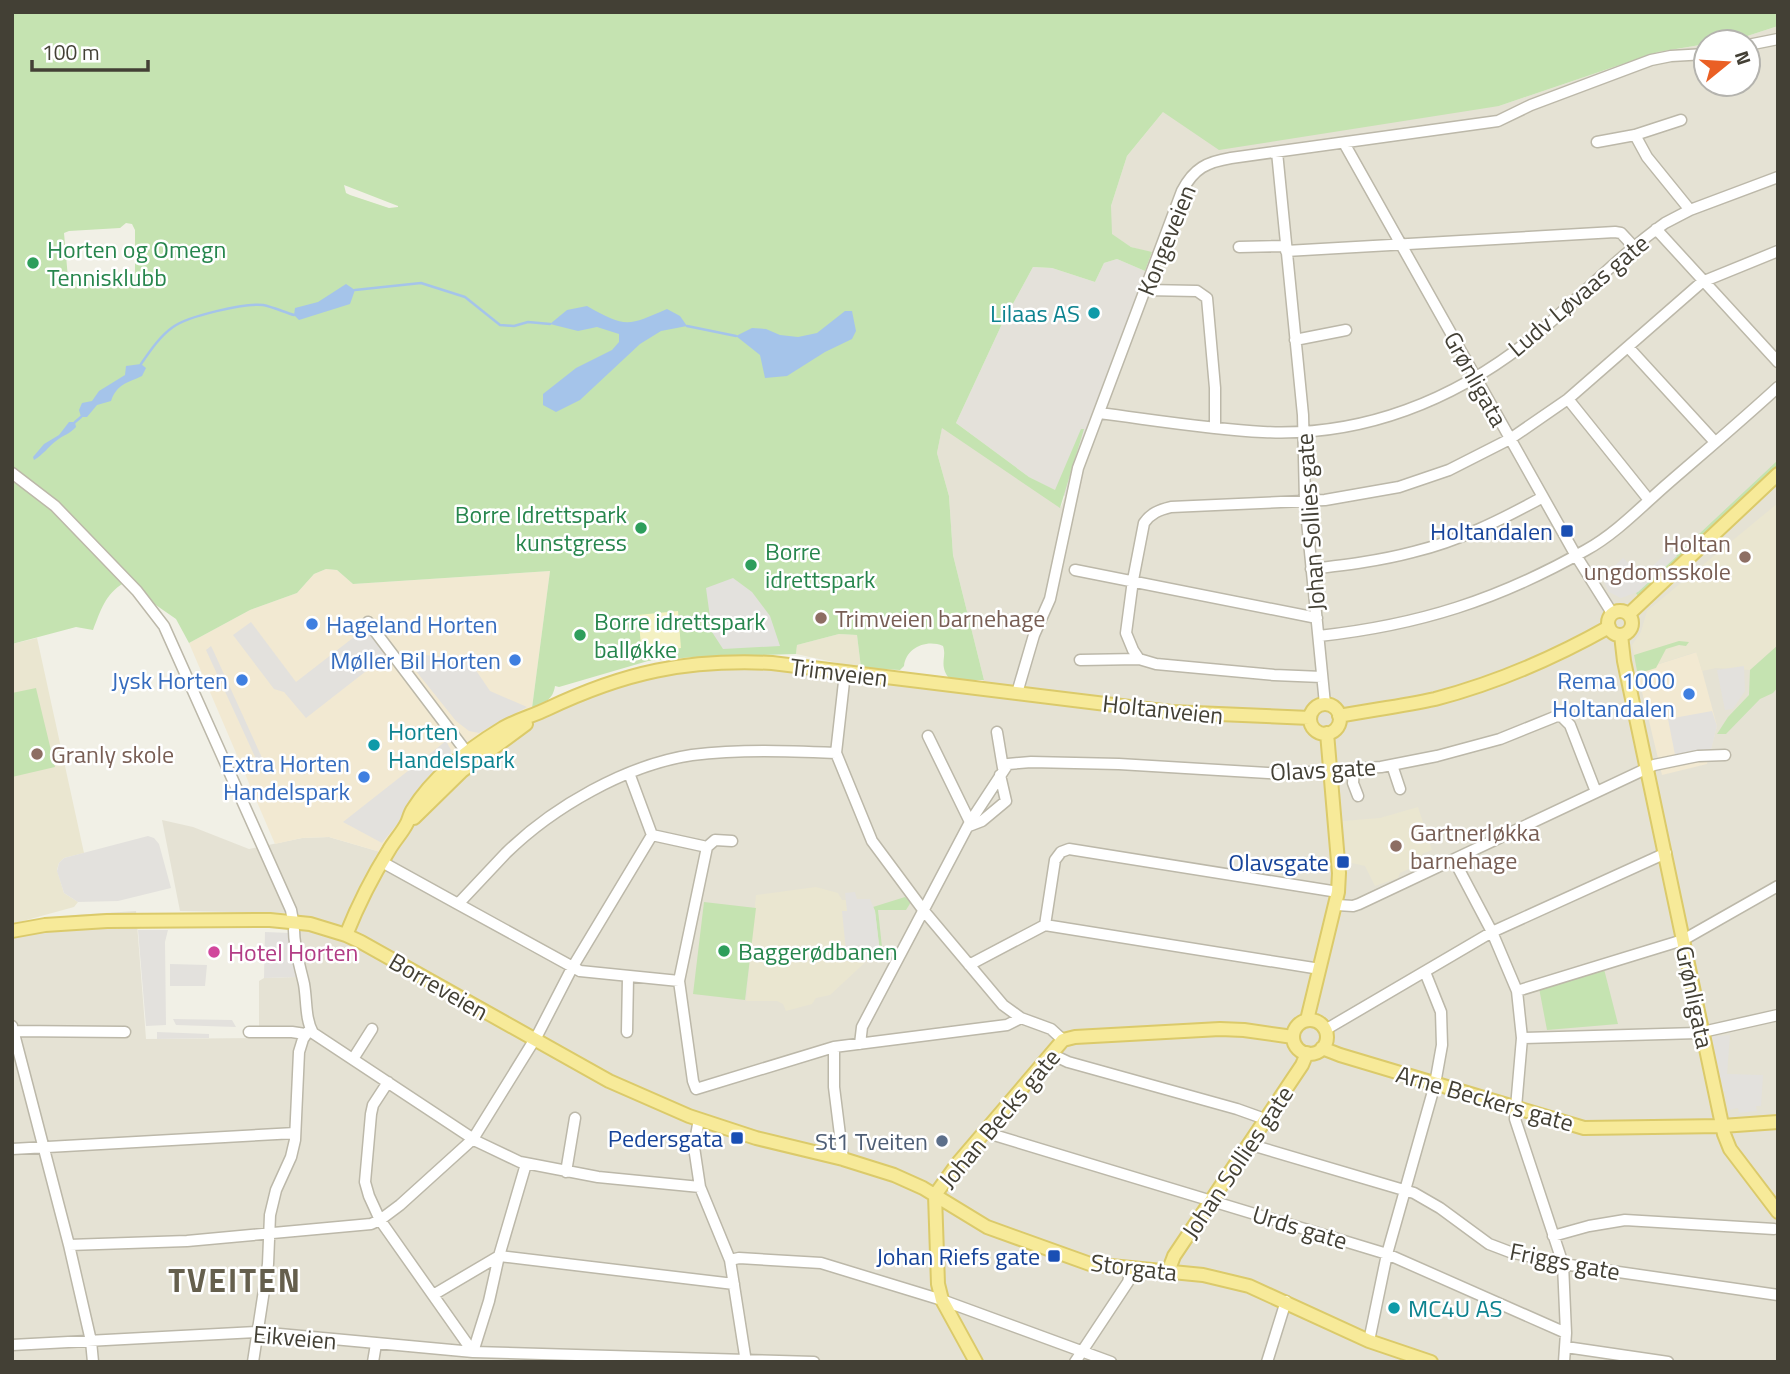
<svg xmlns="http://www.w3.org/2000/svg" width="1790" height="1374" viewBox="0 0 1790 1374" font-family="'Titillium Web',sans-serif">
<rect width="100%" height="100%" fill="#f1f0e6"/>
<path fill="#e5e2d4" d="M 1778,26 L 1778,1362 L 12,1362 L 12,927 L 74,915 L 136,911 L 146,1039 L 259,1038 L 259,981 L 264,978 L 296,977 L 288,913 L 180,911 L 162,820 L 193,827 L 249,849 L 302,838 L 329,837 L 391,855 L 413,826 L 442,792 L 508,738 L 549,713 L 590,694 L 677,670 L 770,668 L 966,690 L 984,680 L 953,555 L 949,496 L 937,453 L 942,427 L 1061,507 L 1152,253 L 1131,247 L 1111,234 L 1111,206 L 1127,156 L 1163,112 L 1499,106 L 1658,52 L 1706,44 L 1706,84 L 1748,84 L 1748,42 L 1720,42 L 1738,39 Z"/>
<path fill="#f2e9d2" d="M 326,569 L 337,570 L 353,584 L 550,571 L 532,708 L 506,723 L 410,806 L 380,852 L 329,837 L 302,838 L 275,844 L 189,643 L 250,610 L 297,593 L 314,574 Z
M 1697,652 L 1717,726 L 1707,764 L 1662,775 L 1637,671 Z"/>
<path fill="#e4e1da" d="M 1117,259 L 1145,271 L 1065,496 L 1029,477 L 956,423 L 1002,324 L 1033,267 L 1052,268 L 1095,282 L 1104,263 Z"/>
<path fill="#eae6d0" d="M 1778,503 L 1778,645 L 1750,670 L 1716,668 L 1702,671 L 1696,652 L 1637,671 L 1632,645 L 1641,632 L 1647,611 Z
M 839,634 L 857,635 L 861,668 L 796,654 L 797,645 Z
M 37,638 L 84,853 L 64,858 L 59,863 L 57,870 L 64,893 L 78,902 L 74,907 L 12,924 L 12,644 Z
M 1418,807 L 1432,850 L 1422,854 L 1424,862 L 1400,873 L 1398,878 L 1375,886 L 1365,866 L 1347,862 L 1343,821 L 1380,818 Z
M 816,887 L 838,893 L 842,900 L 868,899 L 872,956 L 830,995 L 816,998 L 812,1004 L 786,1011 L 783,1004 L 777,1001 L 746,1001 L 756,895 Z"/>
<path fill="#c5e3b1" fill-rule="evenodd" d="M 15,12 L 1778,12 L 1778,26 L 1738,39 L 1706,42 L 1706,44 L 1658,52 L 1499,106 L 1219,150 L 1163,112 L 1127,156 L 1111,206 L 1112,234 L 1131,247 L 1152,252 L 1145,271 L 1117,259 L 1104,263 L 1095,282 L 1052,268 L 1033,267 L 1002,324 L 956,423 L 1029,477 L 1055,490 L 1081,429 L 1084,429 L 1060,508 L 942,428 L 937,453 L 949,496 L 953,555 L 984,680 L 954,680 L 948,677 C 939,664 947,657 943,646 C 926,639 906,648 904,666 L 900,670 L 861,668 L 857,635 L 839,634 L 797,645 L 796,654 L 694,657 L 648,661 L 559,687 L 555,686 C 553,700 544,703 532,708 L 550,571 L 353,584 L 337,570 L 326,569 L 314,574 L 297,593 L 250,610 L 189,643 L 176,619 L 124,583 C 105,594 101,610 93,630 L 76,627 L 12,644 L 12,14 ZM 344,185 L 398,206 L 398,207 L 389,208 L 350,195 L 346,193 ZM 126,223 L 132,224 L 135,230 L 135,273 L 133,279 L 70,281 L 68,278 L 64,233 L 69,231 L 120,228 Z
M 1778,460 L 1778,469 L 1639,598 L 1636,593 Z
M 1679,641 L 1689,642 L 1686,646 L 1679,645 L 1666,649 L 1656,668 L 1643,672 L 1637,671 L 1634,655 Z
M 1778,645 L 1778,687 L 1773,693 L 1760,699 L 1726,734 L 1717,734 L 1728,717 L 1749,695 L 1750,670 Z
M 36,688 L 55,767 L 12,777 L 12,693 Z
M 905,897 L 911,902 L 906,910 L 878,910 L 882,947 L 888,946 L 887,952 L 880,953 L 875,911 L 873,907 Z
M 704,902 L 756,908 L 745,1000 L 693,994 Z
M 1604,969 L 1618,1024 L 1547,1030 L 1539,988 Z"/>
<path fill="#f4f1c3" d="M 678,611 L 681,648 L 642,654 L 638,615 Z"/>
<path fill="#e3e1dd" d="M 1671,549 L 1677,556 L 1638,592 L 1621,598 L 1609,592 L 1602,578 L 1623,558 L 1642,576 Z
M 733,578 L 752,592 L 770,616 L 780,646 L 723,649 L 712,632 L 706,588 Z
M 251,622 L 296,682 L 367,627 L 388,654 L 306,718 L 284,692 L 274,689 L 233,635 Z
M 211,646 L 213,650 L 268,771 L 262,772 L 206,650 Z
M 417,654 L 469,660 L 490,691 L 527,707 L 479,733 L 469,731 L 456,721 L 408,661 Z
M 1744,666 L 1745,691 L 1733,709 L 1725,710 L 1717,670 Z
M 1712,711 L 1717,726 L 1711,750 L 1676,760 L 1668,719 Z
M 446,741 L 451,750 L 450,759 L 382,843 L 343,822 Z
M 148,836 L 154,838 L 159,844 L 171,888 L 118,901 L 78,902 L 64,893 L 57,871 L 59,863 L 64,858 Z
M 855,892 L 857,899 L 870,899 L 875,911 L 880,953 L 870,959 L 847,961 L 842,911 L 847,911 L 845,893 Z
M 138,930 L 168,930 L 165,942 L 166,1025 L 146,1026 Z
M 265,932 L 290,933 L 297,977 L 264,978 Z
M 170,964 L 207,965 L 205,986 L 170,986 Z
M 173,1019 L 232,1020 L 236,1027 L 176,1025 Z
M 157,1032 L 209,1034 L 209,1038 L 157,1039 Z
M 1730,1035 L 1727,1074 L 1763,1075 L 1761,1106 L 1756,1106 L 1757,1111 L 1739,1113 L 1738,1108 L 1729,1110 L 1725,1091 L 1719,1091 L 1709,1037 Z"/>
<path fill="#a5c4ea" d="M 346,284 L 355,290 L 350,304 L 299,320 L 294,315 L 295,308 L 318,302 Z
M 587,306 C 626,328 628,326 667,309 L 680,316 L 687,326 L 661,331 L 640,344 L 580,400 L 556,412 L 543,405 L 543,394 L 576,368 L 612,350 L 619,342 L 619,334 L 597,327 L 578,331 L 550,324 L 567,310 Z
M 845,311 L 852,311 L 856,331 L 852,339 L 825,352 L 787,376 L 765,378 L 760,355 L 736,336 L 752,328 L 766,329 L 780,335 L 798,337 L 817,333 Z
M 141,364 L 146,368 L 142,376 C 127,383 117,384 111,401 L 97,405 L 87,417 L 81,417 L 79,410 L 82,403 L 92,401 L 99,391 L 125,375 L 126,366 Z
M 69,422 L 75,422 L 76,427 C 70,434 63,435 56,441 C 48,447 43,455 34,460 L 33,457 L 44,444 L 59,435 Z"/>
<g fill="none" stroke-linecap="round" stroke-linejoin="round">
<path stroke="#a5c4ea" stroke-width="2.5" d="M 355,290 L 421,283 L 465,297 L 500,325 L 514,326 L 528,322 L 550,324
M 687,326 L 736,336
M 141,364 C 150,351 160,336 173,327 C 188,316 244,303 263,305 C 273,307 284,312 294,315
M 75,422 L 81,417"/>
<defs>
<path id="minor" d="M 1748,45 L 1778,39
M 1635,135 L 1647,157 L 1690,210
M 1597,142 L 1635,135 L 1681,120
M 1344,143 L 1575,554 L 1612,613
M 1277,152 L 1303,415 L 1305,501 L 1325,704
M 1656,229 L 1778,362
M 1239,247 L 1286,246
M 1286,251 L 1615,232 L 1621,233 L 1634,247
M 1146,290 L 1197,291 L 1207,298 L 1215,388 L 1215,428
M 1295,340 L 1346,330
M 1628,347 L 1715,442
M 1568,399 L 1649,500
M 1099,413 C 1154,420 1208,429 1263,432 C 1363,437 1455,400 1532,338 C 1577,301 1617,257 1665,223 L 1690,210 L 1778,177
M 12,473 L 55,506 L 137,591 L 164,626 L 291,910 L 293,921
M 1311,569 C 1345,565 1379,561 1413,552 C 1459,541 1501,520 1543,497
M 1075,570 L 1317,618
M 368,622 L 471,758
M 1319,636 C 1419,625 1498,600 1586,550 C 1615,534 1640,508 1665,486 C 1703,453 1741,421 1778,387
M 1080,660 L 1139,659
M 845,673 L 836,753 L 872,841 L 924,911 L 1003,1005 L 1021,1018 L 1051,1029 L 1063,1040
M 1322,677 L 1274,675 L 1156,664 L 1139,659 L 1133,650 L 1126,633 L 1133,580 L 1144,523 C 1151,513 1159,510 1171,507 L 1325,500 L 1399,487 L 1449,470 L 1510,439 L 1568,399 L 1702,282 L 1778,251
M 1017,693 L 1034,635 L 1050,599 L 1078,468 L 1182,191 C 1194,168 1207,162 1231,158 L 1498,121 L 1531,105 L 1651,60 L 1671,56 L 1706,54
M 997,732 L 1003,768
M 928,736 L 970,822
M 1392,765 L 1400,789
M 1354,769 L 1353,783 L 1358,796
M 629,773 L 652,835
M 969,826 L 982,821 L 1006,801 L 1000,775
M 652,835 L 707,847
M 707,847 L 679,981 L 693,1081 L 696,1089 L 834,1047 L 1007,1025 L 1021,1018
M 707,847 L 715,840 L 732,841
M 1454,860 L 1492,932 L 1517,991 L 1522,1038 L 1515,1119 L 1563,1264 L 1566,1333 L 1564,1362
M 382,862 L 458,904 C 474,887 490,870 506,853 C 553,807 626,765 692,755 C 740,749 788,751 836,753
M 458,904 L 580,971 L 679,981
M 1337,905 L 1353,906 L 1359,904 L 1654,765 L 1698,756 L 1725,755
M 1045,925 L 1320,969
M 294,930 C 294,949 300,966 304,984 C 307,1001 305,1019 313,1033 L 478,1142 L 520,1162 L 598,1177 L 700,1187
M 969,965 L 1045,925 L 1055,860 L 1061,852 L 1069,849 L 1338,892
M 1517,991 L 1683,940 L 1778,886
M 12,1026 L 69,1245 L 91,1341 L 93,1362
M 1325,1030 L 1492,932 L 1666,853
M 12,1031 L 125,1032
M 249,1032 L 292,1032 L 305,1034
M 627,1032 L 628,977
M 1522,1038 L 1698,1033 L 1778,1015
M 860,1044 L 862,1027 L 970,822 L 1008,764 L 1031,762 L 1119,764 L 1283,774 L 1381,767 L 1437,756 L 1500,739 L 1557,716 L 1562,717 L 1570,725 L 1596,792
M 834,1047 L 834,1087 L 843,1159
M 1051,1054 L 1068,1062 L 1237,1109 L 1265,1119
M 353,1059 L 372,1029
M 388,1082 L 373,1105 L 371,1114 L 365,1182 L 369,1196 L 380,1220 L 473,1352
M 699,1119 L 694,1147 L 700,1187 L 730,1260 L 746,1362
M 984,1132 L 1387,1254 L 1566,1333
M 1248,1144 L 1414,1193 L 1440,1208 L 1489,1244 L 1510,1252 L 1563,1264 L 1778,1295
M 12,1149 L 295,1133
M 566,1172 L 575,1118
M 1553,1236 L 1589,1226 L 1625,1220 L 1774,1229
M 69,1245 L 187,1241 L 371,1224 L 380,1220 L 400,1205 L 473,1139 L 538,1034 L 572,968 L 652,835
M 730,1260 L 739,1258 L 821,1263 L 942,1300 L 1111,1362
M 433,1295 L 499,1256 L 734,1284
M 1369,1341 L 1387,1254 L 1435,1084 L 1442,1045 L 1441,1012 L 1425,972
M 12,1345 L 258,1332 L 473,1352 L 814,1362
M 1566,1347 L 1668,1362
M 473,1352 L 489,1301 L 499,1256 L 526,1164
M 253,1362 L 268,1264 L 270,1215 L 276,1190 L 291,1157 L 295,1140 L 299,1052 L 303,1039 L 310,1029
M 373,1362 L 376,1344
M 1075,1362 L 1128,1282 L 1131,1270
M 1267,1362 L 1286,1301"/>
<path id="major" d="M1608 623a12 12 0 1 1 24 0a12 12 0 1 1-24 0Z
M 1629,614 L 1778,474
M 1621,635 L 1624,661 L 1724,1134 L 1730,1149 L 1778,1212
M1310 719a15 15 0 1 1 30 0a15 15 0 1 1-30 0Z
M 1339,716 C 1371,710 1403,706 1435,699 C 1496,683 1554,658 1609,627
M 414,818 L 462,771 L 526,724
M 12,931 L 45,925 L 107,921 L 270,920 L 310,924 L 346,935 L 361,942 L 609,1081 L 689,1116 L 756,1138 L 843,1159 L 894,1175 L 923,1188 L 987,1227 L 1090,1264 L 1203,1275 L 1249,1286 L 1369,1341 L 1431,1362
M 346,935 C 358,905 372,877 389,850 C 394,841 402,833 407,823 C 409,819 410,813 413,809 C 434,776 470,748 503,728 C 517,720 532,716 547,709 C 625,672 686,659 772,663 L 1171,712 L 1310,718
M 1307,1020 L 1338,892 L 1339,873 L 1327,733
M1293 1037a17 17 0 1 1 34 0a17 17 0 1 1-34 0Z
M 1322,1048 L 1340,1055 L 1584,1128 L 1722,1126 L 1778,1122
M 1168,1272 L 1174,1256 L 1302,1065 L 1307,1053
M 976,1362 L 942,1300 L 938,1284 L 935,1195 L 958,1163 L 1063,1040 L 1075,1037 L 1220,1029 L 1244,1030 L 1293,1037"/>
</defs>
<use href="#minor" stroke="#bcb8a9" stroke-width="13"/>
<use href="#major" stroke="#dbca6a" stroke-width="16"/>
<use href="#minor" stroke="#fff" stroke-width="10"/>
<use href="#major" stroke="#f7ea99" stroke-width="12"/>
</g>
<g fill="#2e9e5b" stroke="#fff" stroke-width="2.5">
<circle cx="33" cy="263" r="7"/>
<circle cx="641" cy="528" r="7"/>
<circle cx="751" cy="565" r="7"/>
<circle cx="580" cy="635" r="7"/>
<circle cx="724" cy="951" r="7"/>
</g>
<g fill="#0f9aa8" stroke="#fff" stroke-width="2.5">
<circle cx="1094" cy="313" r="7"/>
<circle cx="374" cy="745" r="7"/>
<circle cx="1394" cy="1308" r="7"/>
</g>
<g fill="#1a4fb4" stroke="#fff" stroke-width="2.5">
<rect x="1560" y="524" width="14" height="14" rx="3.5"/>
<rect x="1336" y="855" width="14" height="14" rx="3.5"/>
<rect x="730" y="1131" width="14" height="14" rx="3.5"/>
<rect x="1047" y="1249" width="14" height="14" rx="3.5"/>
</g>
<g fill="#8d6e63" stroke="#fff" stroke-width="2.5">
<circle cx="1745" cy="557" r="7"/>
<circle cx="821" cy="618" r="7"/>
<circle cx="37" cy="754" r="7"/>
<circle cx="1396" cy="846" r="7"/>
</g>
<g fill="#3f7fe0" stroke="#fff" stroke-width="2.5">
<circle cx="312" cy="624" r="7"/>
<circle cx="515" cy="660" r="7"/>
<circle cx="242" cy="680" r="7"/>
<circle cx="1689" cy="694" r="7"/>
<circle cx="364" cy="777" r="7"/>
</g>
<circle fill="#d1479c" stroke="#fff" stroke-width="2.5" cx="214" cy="952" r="7"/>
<circle fill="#5c6f8a" stroke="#fff" stroke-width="2.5" cx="942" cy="1141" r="7"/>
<g text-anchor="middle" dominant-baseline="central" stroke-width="5" stroke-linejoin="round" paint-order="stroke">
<g font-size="24" fill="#434035" stroke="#fff">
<text transform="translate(1166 240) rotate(-68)">Kongeveien</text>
<text transform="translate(1578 295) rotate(-40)">Ludv Løvaas gate</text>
<text transform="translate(1476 379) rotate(61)">Grønligata</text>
<text transform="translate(1310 522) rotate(-94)">Johan Sollies gate</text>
<text transform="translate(839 672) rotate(7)">Trimveien</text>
<text transform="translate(1163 709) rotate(6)">Holtanveien</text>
<text transform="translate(1323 769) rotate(-3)">Olavs gate</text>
<text transform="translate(439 986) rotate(30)">Borreveien</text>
<text transform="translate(1695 997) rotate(78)">Grønligata</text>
<text transform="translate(1485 1098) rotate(16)">Arne Beckers gate</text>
<text transform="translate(999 1118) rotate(-50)">Johan Becks gate</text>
<text transform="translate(1237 1162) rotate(-56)">Johan Sollies gate</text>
<text transform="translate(1300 1227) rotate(17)">Urds gate</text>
<text transform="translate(1565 1261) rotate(11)">Friggs gate</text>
<text transform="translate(1134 1267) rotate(7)">Storgata</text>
<text transform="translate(295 1337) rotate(5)">Eikveien</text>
</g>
<g font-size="24" fill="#27864d" stroke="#fff" text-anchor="start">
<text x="47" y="249">Horten og Omegn<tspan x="47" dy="28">Tennisklubb</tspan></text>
<text x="627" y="514" text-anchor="end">Borre Idrettspark<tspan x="627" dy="28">kunstgress</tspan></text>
<text x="765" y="551">Borre<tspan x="765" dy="28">idrettspark</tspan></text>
<text x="594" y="621">Borre idrettspark<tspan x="594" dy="28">balløkke</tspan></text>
<text x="738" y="951">Baggerødbanen</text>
</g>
<g font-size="24" fill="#0d838f" stroke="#fff" text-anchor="start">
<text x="1080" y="313" text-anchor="end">Lilaas AS</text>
<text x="388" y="731">Horten<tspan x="388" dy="28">Handelspark</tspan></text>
<text x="1408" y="1308">MC4U AS</text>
</g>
<g font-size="24" fill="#164399" stroke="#fff" text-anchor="end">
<text x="1553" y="531">Holtandalen</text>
<text x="1329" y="862">Olavsgate</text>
<text x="723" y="1138">Pedersgata</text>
<text x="1040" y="1256">Johan Riefs gate</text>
</g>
<g font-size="24" fill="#785e54" stroke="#fff" text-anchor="start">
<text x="1731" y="543" text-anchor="end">Holtan<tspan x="1731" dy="28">ungdomsskole</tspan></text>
<text x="835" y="618">Trimveien barnehage</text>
<text x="51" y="754">Granly skole</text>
<text x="1410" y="832">Gartnerløkka<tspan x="1410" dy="28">barnehage</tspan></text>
</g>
<g font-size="24" fill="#366cbe" stroke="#fff" text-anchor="end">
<text x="326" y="624" text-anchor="start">Hageland Horten</text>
<text x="501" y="660">Møller Bil Horten</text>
<text x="228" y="680">Jysk Horten</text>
<text x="1675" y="680">Rema 1000<tspan x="1675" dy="28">Holtandalen</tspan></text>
<text x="350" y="763">Extra Horten<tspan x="350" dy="28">Handelspark</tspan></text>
</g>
<g font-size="24" fill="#b23c85" stroke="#fff" text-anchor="start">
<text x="228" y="952">Hotel Horten</text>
</g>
<g font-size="24" fill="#4e5e75" stroke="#fff" text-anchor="end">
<text x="928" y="1141">St1 Tveiten</text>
</g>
<g font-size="32" font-weight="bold" letter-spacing="2" fill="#655f4d" stroke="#fff">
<text x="235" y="1280">TVEITEN</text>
</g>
</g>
<rect width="1790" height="1374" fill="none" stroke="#434035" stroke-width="28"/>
<g transform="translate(1727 63) rotate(72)"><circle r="33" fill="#ffffff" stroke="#b4b3ae" stroke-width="2"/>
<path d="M0-5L12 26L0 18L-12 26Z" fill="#ea5f24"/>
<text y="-10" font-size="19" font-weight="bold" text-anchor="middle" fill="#434035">N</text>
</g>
<path d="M32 60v10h116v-10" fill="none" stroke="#434035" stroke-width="3.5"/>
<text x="42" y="60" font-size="21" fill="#434035" stroke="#ffffff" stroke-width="5" paint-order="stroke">100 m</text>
</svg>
